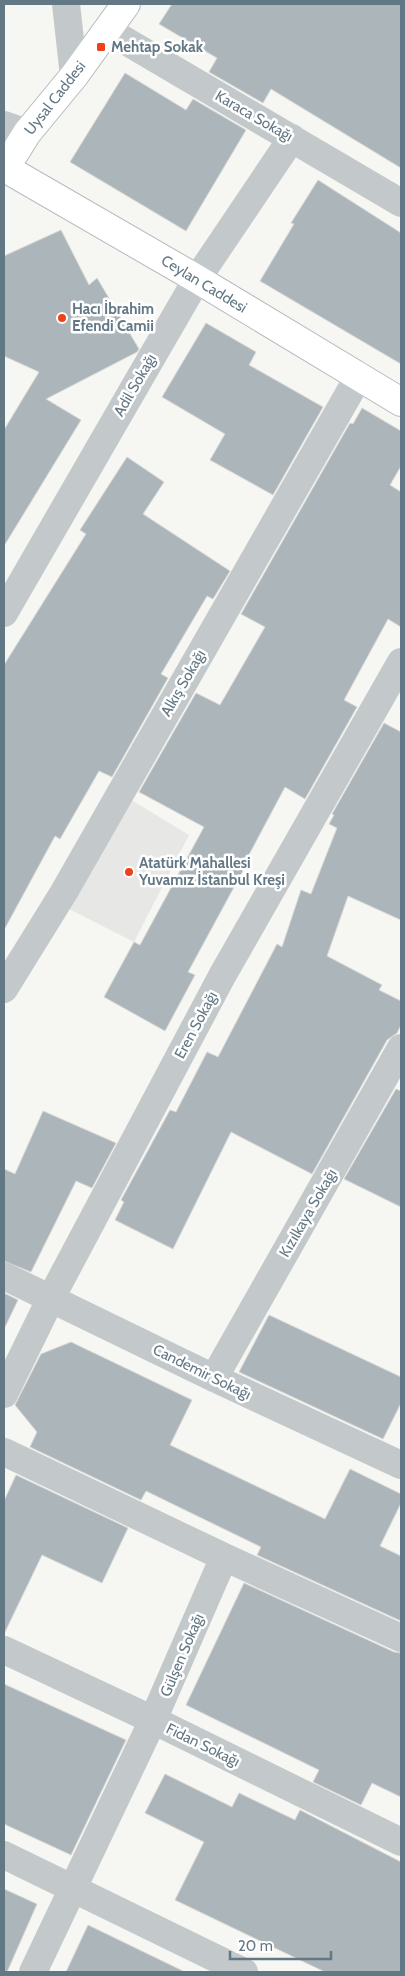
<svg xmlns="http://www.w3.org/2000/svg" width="405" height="1976" viewBox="0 0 405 1976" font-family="Cabin,sans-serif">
<rect width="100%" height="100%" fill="#f6f6f2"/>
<path fill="#e7e8e6" d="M 128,798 L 189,835 L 134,942 L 69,909 Z"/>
<path fill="#acb5ba" stroke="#d7d7d5" d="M 172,4 L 401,4 L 401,168 L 271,89 L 263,103 L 209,72 L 217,58 L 159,24 Z
M 125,73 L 186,110 L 193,99 L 246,130 L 186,231 L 70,162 Z
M 318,180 L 401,233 L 401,364 L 260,281 L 294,224 L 291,223 Z
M 61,230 L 89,285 L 97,278 L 139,349 L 137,352 L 46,399 L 81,420 L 4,546 L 4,430 L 39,372 L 4,356 L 4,256 Z
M 206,323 L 256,352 L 249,365 L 323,407 L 273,495 L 210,460 L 225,434 L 162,397 Z
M 362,408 L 401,431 L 401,466 L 390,485 L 401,492 L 401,627 L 388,619 L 344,700 L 357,707 L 305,799 L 285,787 L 244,864 L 246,865 L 188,972 L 195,975 L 165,1031 L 104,997 L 134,942 L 140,945 L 204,827 L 139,792 L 196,693 L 220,705 L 265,627 L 241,614 L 350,423 L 353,424 Z
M 127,457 L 164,482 L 143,514 L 230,571 L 213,599 L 207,596 L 161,674 L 168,678 L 112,777 L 99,771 L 60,839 L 55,836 L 4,930 L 4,665 L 86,534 L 80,530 Z
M 384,723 L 401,732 L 401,920 L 348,896 L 327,956 L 382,985 L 379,990 L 401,1001 L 401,1025 L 397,1033 L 387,1040 L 312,1174 L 231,1132 L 173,1249 L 115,1220 L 124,1202 L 121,1200 L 170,1110 L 176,1112 L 207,1052 L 218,1057 L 277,944 L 282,947 L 301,890 L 311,894 L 337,828 L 329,824 L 334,815 L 332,814 Z
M 396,1089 L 401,1091 L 401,1207 L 344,1179 Z
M 43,1111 L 116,1143 L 92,1188 L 76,1181 L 31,1272 L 4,1261 L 4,1169 L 15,1174 Z
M 4,1293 L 18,1300 L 4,1329 Z
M 269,1315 L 401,1377 L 401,1403 L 383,1439 L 239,1372 Z
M 71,1342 L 192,1400 L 170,1445 L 325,1519 L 350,1469 L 401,1494 L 401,1503 L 380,1546 L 401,1556 L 401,1621 L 257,1555 L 261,1547 L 146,1491 L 141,1500 L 30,1447 L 37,1432 L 15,1405 L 41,1354 Z
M 16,1475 L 128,1528 L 102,1583 L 42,1555 L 4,1634 L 4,1501 Z
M 244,1583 L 394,1652 L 401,1653 L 401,1797 L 372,1783 L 361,1805 L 313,1782 L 319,1770 L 186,1705 Z
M 4,1684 L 126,1740 L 71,1855 L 4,1824 Z
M 165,1774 L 232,1807 L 239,1793 L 295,1820 L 300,1810 L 401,1862 L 401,1972 L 325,1972 L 175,1900 L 204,1842 L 145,1813 Z
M 4,1889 L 37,1904 L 7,1972 L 4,1972 Z
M 88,1925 L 185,1972 L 66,1972 Z"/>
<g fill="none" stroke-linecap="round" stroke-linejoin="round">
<defs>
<path id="secondary" d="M 5,168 L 197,279 L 401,402
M 4,170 L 27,133 L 74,76 L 126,4"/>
</defs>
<use href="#secondary" stroke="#b5bbbf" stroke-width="30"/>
<path stroke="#c3c8ca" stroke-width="28" d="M 66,4 L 74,76
M 107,30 L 401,203
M 4,125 L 27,133
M 4,613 L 197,279 L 292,138
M 4,989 L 64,892 L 359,376
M 4,1276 L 214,1378 L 401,1465
M 214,1378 L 401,1048
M 4,1394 L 51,1298 L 222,976 L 401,662
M 4,1452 L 224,1557 L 153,1720 L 33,1972
M 224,1557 L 401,1638
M 4,1650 L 153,1720 L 401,1842
M 4,1855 L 244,1972"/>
<use href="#secondary" stroke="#fff" stroke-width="28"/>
</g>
<g fill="#ee421a" stroke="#fff" stroke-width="2">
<rect x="96" y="42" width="10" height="10" rx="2.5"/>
<circle cx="62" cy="318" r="5"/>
<circle cx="129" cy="872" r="5"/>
</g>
<g text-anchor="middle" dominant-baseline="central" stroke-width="5" stroke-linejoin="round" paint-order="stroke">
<g font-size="15" font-weight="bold" fill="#637885" stroke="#fff" text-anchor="start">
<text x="111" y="47">Mehtap Sokak</text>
<text x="72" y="309">Hacı İbrahim<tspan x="72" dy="17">Efendi Camii</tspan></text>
<text x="139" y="863">Atatürk Mahallesi<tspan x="139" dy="17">Yuvamız İstanbul Kreşi</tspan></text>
</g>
<g font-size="15" fill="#637885" stroke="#fff">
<text transform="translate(55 98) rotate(-52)">Uysal Caddesi</text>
<text transform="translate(254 116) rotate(30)">Karaca Sokağı</text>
<text transform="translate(204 284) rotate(31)">Ceylan Caddesi</text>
<text transform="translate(135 385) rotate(-60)">Adil Sokağı</text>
<text transform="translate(183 683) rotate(-60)">Alkış Sokağı</text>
<text transform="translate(196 1025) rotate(-62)">Eren Sokağı</text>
<text transform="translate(308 1213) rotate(-60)">Kızılkaya Sokağı</text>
<text transform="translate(202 1372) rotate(26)">Candemir Sokağı</text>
<text transform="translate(182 1655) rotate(-67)">Gülşen Sokağı</text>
<text transform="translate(203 1745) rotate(26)">Fidan Sokağı</text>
</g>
</g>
<rect width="405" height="1976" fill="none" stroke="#637885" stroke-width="10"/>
<path d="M230 1951v8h101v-8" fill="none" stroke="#637885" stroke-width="2.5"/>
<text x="238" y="1951" font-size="15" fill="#637885" stroke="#ffffff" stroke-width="4" paint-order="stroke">20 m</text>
</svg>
